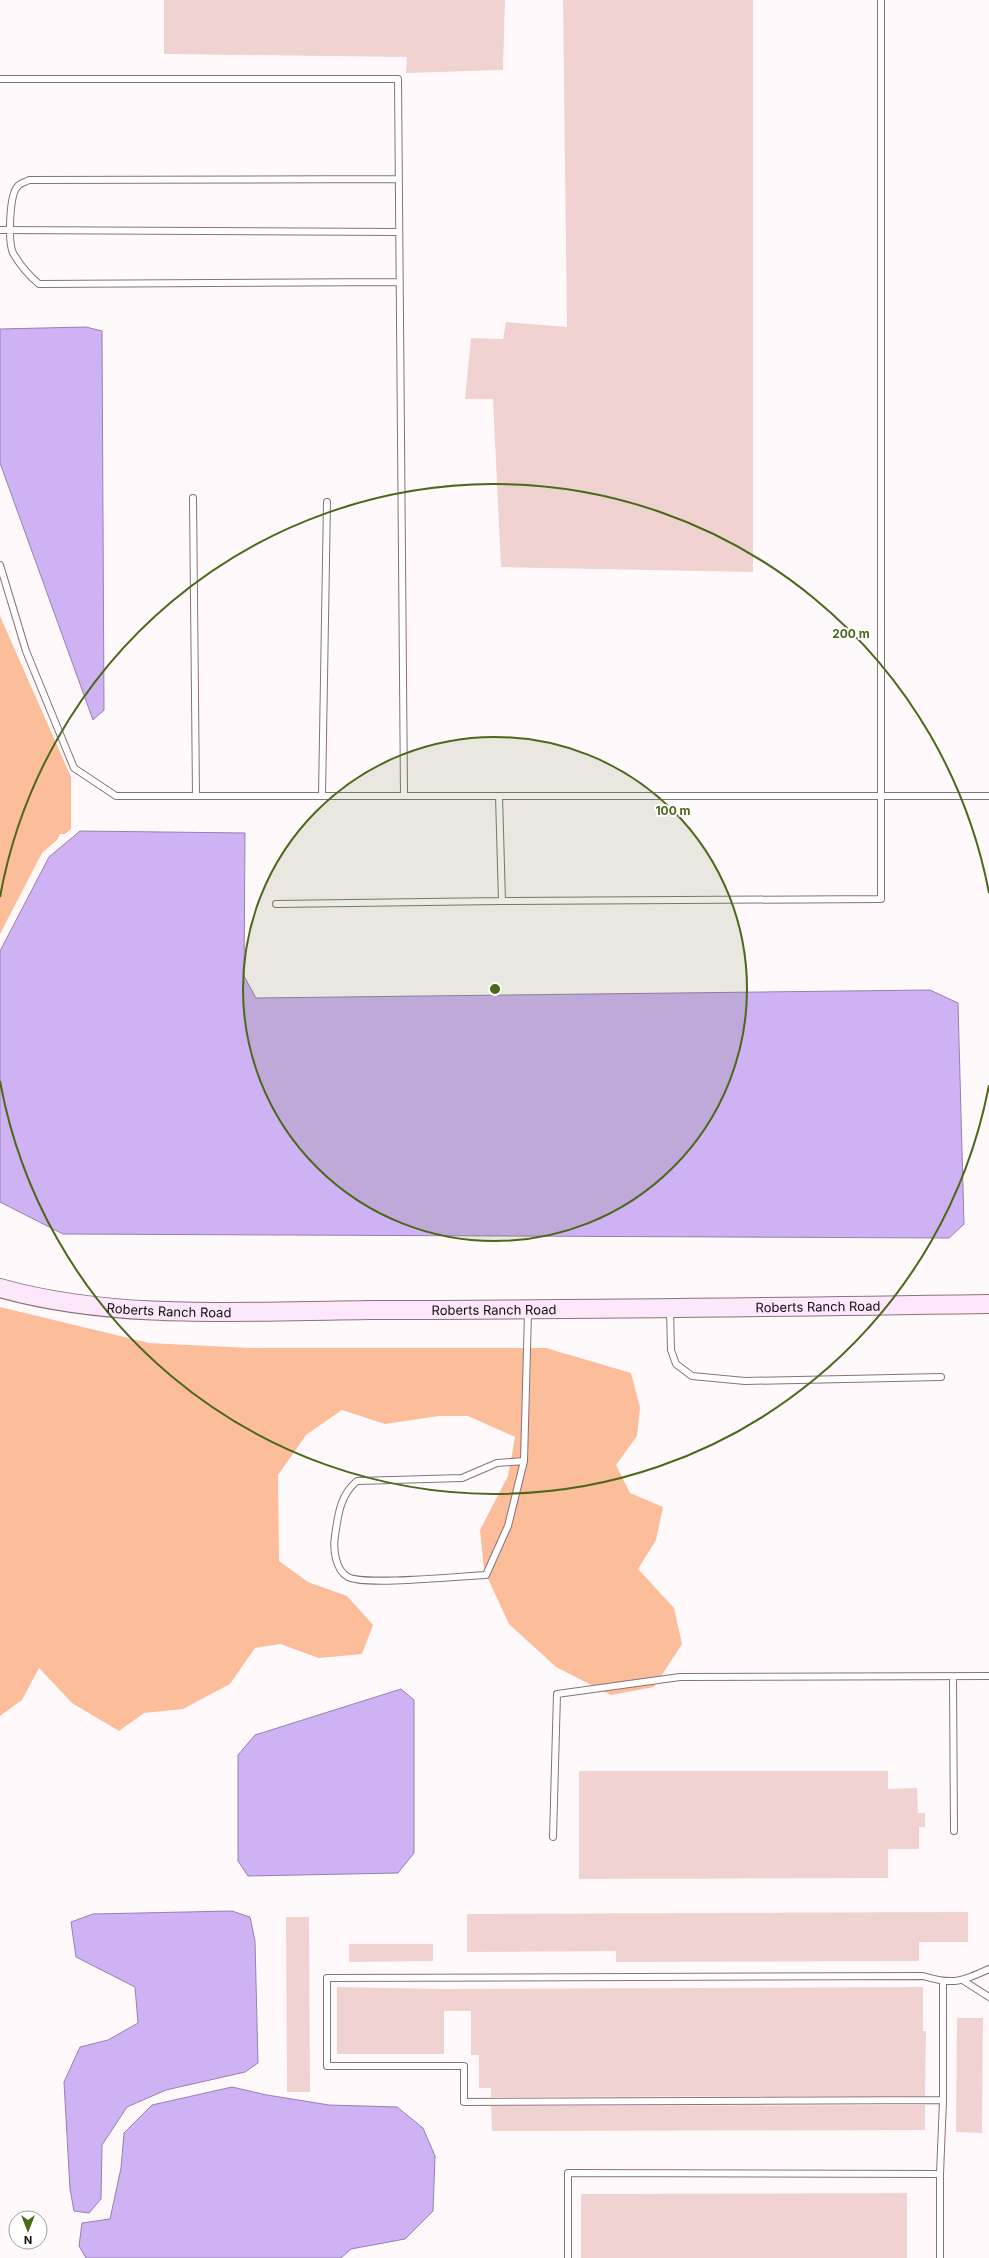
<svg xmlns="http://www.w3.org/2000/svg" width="989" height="2258" viewBox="0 0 989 2258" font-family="Inter,sans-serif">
<rect width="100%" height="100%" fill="#fff9fb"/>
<path fill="#fcbd9b" d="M 0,616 L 71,777 L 71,829 L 65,834 L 60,834 L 57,840 L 42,853 L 0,934 Z
M 0,1307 L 149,1343 L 251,1348 L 546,1348 L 631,1373 L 640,1407 L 637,1436 L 616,1465 L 630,1493 L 663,1507 L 656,1540 L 638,1569 L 674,1608 L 682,1644 L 654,1687 L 611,1695 L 556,1667 L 509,1624 L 484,1570 L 480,1530 L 508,1476 L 515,1437 L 468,1416 L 439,1416 L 385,1424 L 342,1410 L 306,1435 L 278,1475 L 279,1561 L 308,1582 L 347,1596 L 373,1625 L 362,1654 L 319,1658 L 280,1644 L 255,1648 L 230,1684 L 183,1709 L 144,1713 L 119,1731 L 72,1703 L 39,1668 L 22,1700 L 0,1716 Z"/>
<path fill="#cfb2f4" stroke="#9680af" d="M 86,327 L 102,331 L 104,710 L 93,720 L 0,463 L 0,329 Z
M 80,831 L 245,833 L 244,976 L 256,998 L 930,990 L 958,1003 L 964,1224 L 949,1238 L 63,1234 L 0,1202 L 0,951 L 49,857 Z
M 401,1689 L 414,1700 L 414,1853 L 398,1873 L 248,1876 L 238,1861 L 238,1755 L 255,1735 Z
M 232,1911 L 250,1917 L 255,1941 L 258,2063 L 245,2072 L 166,2090 L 127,2107 L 102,2145 L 101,2199 L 89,2213 L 74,2211 L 70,2189 L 64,2082 L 80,2047 L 108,2040 L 138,2023 L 135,1987 L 76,1957 L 71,1922 L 93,1914 Z
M 232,2087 L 267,2095 L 329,2105 L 397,2107 L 423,2128 L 435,2156 L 433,2211 L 405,2239 L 351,2249 L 341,2258 L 86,2258 L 79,2246 L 82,2223 L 110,2219 L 121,2168 L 124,2133 L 152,2105 Z"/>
<path fill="#f0d3d0" d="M 164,0 L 505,0 L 503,70 L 406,73 L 407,57 L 164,54 Z
M 563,0 L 753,0 L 753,572 L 501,567 L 493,399 L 465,399 L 471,338 L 503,339 L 506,322 L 567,327 Z
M 579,1771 L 888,1771 L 888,1789 L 917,1788 L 918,1813 L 925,1813 L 925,1827 L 919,1827 L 919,1849 L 888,1849 L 888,1878 L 579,1879 Z
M 968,1912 L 968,1942 L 919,1942 L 919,1961 L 616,1962 L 616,1951 L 467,1952 L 467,1914 Z
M 286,1917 L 309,1917 L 310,2092 L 287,2092 Z
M 349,1944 L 433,1944 L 433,1961 L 349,1962 Z
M 337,1987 L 444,1989 L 923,1987 L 923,2031 L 926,2031 L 925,2096 L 491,2097 L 491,2088 L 479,2088 L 479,2055 L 471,2055 L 471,2011 L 444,2011 L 444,2054 L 337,2054 Z
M 957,2018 L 983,2018 L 982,2133 L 956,2132 Z
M 925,2105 L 925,2130 L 492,2131 L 491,2106 Z
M 907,2193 L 907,2258 L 581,2258 L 581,2194 Z"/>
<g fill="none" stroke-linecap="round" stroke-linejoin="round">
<defs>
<path id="lane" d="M 0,79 L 398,79 L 404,796
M 399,179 L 29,180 C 26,182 20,183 18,186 C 9,194 8,242 13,253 C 20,265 28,275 39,284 L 399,282
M 0,230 L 399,232
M 193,498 L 196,796
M 0,565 L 26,651 L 74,768 L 116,796 L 989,796
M 322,796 L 327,502
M 499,796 L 502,901 L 881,899 L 881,0
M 276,904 L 502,901
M 670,1310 L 671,1350 L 676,1364 L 692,1376 L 745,1381 L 941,1377
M 524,1461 L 508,1526 L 486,1575 C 462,1576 364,1586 348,1577 C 335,1570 333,1548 335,1536 C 338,1515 340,1495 357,1481 L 462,1478 L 497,1463 L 524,1461 L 528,1312
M 953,1677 L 954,1831
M 553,1837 L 557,1694 L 680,1677 L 989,1676
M 964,1981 L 989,1997
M 943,1982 L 943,2100 L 464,2102 L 464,2066 L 327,2066 L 327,1978 L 923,1976 C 953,1985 961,1982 989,1969
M 568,2258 L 568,2173 L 940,2174
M 940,2258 L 940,2174 L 943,2100"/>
<g id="secondary">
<path id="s1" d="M 0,1288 C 116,1321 251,1311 371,1310 C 577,1310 783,1307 989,1304"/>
</g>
</defs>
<use href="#lane" stroke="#8a7179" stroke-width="8"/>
<use href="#secondary" stroke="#8a7179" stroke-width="20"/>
<use href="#lane" stroke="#fff" stroke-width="6"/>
<use href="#secondary" stroke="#fde7fa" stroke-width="18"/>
</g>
<circle cx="495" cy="989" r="252" fill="#4b681b" fill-opacity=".12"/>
<g fill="none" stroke="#4b681b" stroke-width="2">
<circle cx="495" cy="989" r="252"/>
<path d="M989 1085A503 503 0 0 1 0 1081M0 897A503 503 0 0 1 989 893"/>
</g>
<g text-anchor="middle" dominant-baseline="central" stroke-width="4" stroke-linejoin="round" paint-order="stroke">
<g font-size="13" fill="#120a0d" stroke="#fff">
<text stroke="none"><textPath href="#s1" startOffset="820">Roberts Ranch Road</textPath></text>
<text stroke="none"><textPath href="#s1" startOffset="171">Roberts Ranch Road</textPath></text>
<text stroke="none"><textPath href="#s1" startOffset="496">Roberts Ranch Road</textPath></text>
</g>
</g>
<circle cx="495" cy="989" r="6" fill="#4b681b" stroke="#fff" stroke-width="2"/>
<g font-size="12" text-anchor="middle" font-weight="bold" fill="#4b681b" stroke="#fff" stroke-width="4" stroke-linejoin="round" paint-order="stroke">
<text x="851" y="638">200 m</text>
<text x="673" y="815">100 m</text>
</g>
<g transform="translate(28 2230) rotate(180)"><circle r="19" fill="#ffffff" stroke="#a09d9e"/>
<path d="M0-3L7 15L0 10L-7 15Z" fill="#4b681b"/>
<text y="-6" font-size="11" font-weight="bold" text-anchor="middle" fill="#120a0d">N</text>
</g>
</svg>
